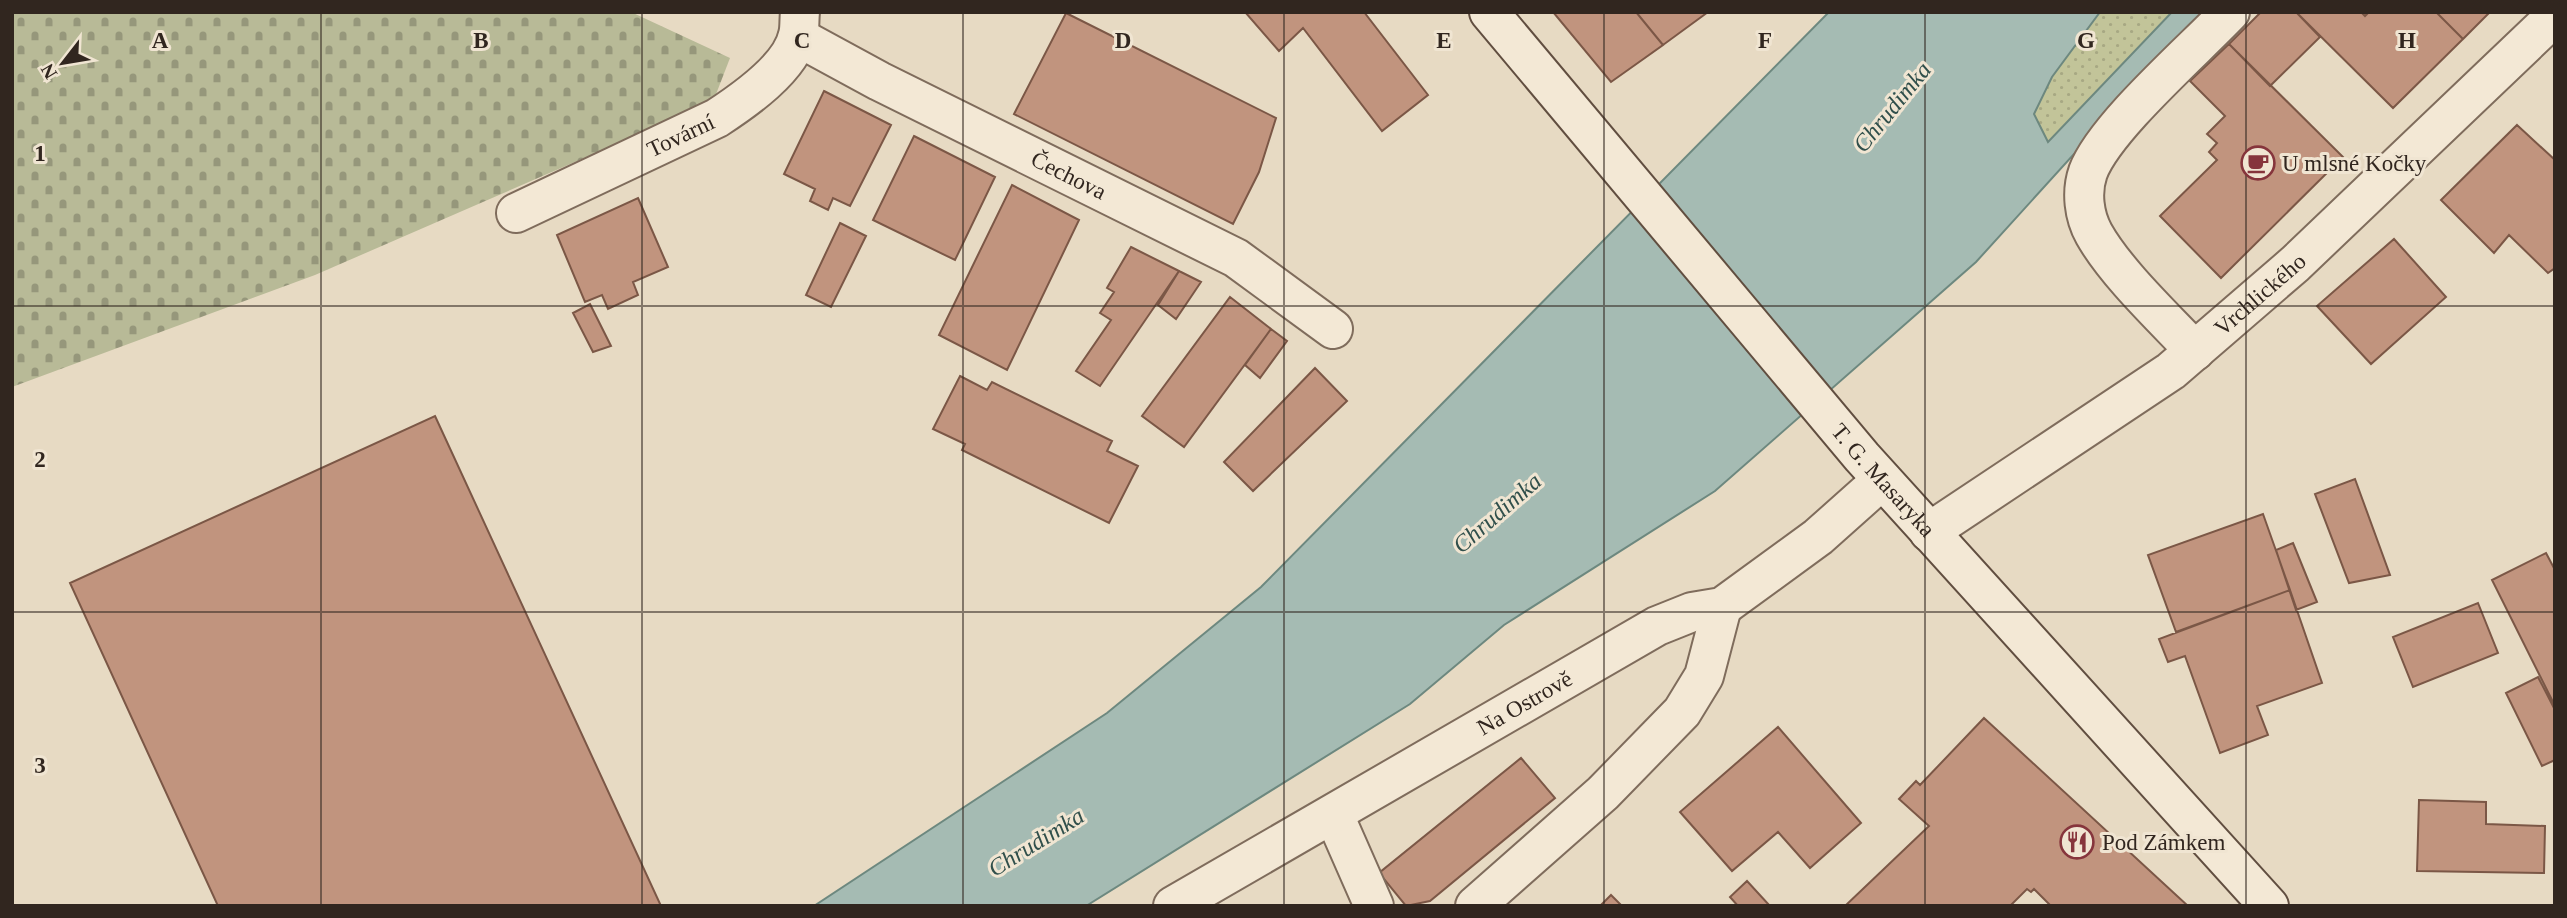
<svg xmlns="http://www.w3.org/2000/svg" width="2567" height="918" viewBox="0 0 2567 918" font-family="Georgia,serif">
<defs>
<pattern id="grass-dots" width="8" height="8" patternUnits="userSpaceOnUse" patternTransform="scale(1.75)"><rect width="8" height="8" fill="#c2c499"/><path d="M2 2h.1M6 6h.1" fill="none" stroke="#a7a883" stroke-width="1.8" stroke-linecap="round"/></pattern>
<pattern id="cemetery-stones" width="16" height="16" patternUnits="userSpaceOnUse" patternTransform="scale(1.75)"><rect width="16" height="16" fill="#b8ba97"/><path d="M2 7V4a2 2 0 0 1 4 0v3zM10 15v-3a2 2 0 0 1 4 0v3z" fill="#96977b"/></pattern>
</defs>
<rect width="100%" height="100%" fill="#e7dac3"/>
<path fill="url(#grass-dots)" d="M 2100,12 L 2172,12 L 2047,142 L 2033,114 L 2052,77 Z"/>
<path fill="url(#cemetery-stones)" d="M 12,12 L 631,12 L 730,58 L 713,102 L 315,275 L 12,387 Z"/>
<path fill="#a5bbb3" stroke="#6d887f" stroke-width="2" d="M 1829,12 L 2100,12 L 2052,77 L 2034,114 L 2048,142 L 2172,12 L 2203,12 L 1976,262 L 1715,491 L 1504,625 L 1410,704 L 1086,906 L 814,906 L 1107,713 L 1261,587 Z"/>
<path fill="#c1947e" stroke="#7b5746" stroke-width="2" d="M 1245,12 L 1364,12 L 1428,95 L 1382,131 L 1303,28 L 1279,51 Z
M 1553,12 L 1636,12 L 1663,45 L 1611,82 Z
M 1636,12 L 1708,12 L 1663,45 Z
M 2261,12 L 2296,12 L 2320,37 L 2270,86 L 2229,44 Z
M 2296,12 L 2361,12 L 2365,16 L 2369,12 L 2436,12 L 2463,39 L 2393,108 Z
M 2436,12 L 2490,12 L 2463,39 Z
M 1066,13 L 1276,118 L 1259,172 L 1233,224 L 1014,114 Z
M 2229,44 L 2343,157 L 2221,278 L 2160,216 L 2217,160 L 2209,152 L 2217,143 L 2207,134 L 2225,116 L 2190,81 Z
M 824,91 L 891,125 L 850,206 L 833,198 L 828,210 L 810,201 L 815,189 L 784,174 Z
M 2517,125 L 2555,160 L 2555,268 L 2548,273 L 2509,235 L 2494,253 L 2441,200 Z
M 914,136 L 995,177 L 955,260 L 873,220 Z
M 1012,185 L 1079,220 L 1007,370 L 939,335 Z
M 638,198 L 668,267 L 633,282 L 638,295 L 608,309 L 602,295 L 585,302 L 557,235 Z
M 840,223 L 866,236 L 831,307 L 806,295 Z
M 2394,239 L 2446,297 L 2371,364 L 2317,306 Z
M 1131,247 L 1179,271 L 1100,386 L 1076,371 L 1111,320 L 1100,313 L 1114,292 L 1107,288 Z
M 1179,271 L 1201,282 L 1176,319 L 1158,305 Z
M 1230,297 L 1271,329 L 1184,447 L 1142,416 Z
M 590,304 L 611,346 L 593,352 L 573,313 Z
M 1271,329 L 1287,341 L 1260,378 L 1245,365 Z
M 1315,368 L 1347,401 L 1253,491 L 1224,462 Z
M 960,376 L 987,390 L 992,382 L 1112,441 L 1107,451 L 1138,466 L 1109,523 L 962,450 L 965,444 L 933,429 Z
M 435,416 L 661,906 L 218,906 L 70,583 Z
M 2355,479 L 2390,575 L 2349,583 L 2315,494 Z
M 2263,514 L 2290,590 L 2176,632 L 2148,555 Z
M 2293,543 L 2317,602 L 2296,610 L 2276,550 Z
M 2546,553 L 2555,570 L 2555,706 L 2492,580 Z
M 2290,590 L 2322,683 L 2257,706 L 2268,735 L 2220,753 L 2185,656 L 2168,662 L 2159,639 Z
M 2478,603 L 2498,653 L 2413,687 L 2393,637 Z
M 2538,677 L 2555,710 L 2555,760 L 2542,766 L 2506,693 Z
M 1984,718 L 2188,906 L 2051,906 L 2034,889 L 2031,892 L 2027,889 L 2010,906 L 1845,906 L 1929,826 L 1899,799 L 1916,781 L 1920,785 Z
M 1778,727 L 1861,823 L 1810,868 L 1778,832 L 1732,871 L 1680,812 Z
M 1521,758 L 1555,798 L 1430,901 L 1406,906 L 1379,873 Z
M 2419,800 L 2486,802 L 2486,824 L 2545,826 L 2544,873 L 2417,871 Z
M 1747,881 L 1770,906 L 1738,906 L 1730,897 Z
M 1611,895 L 1622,906 L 1600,906 Z"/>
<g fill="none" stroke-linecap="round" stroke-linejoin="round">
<defs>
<g id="minor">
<path id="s1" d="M 798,37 L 879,81 L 1236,258 L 1333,329"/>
<path id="s2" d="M 516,213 L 717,118 C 743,101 791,68 798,35 C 800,28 799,20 800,12"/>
<path d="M 2195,351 C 2164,318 2116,273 2094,234 C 2084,216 2081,192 2088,172 C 2105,127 2194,50 2230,12"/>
<path id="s3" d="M 1929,532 L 2171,371 L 2295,264 L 2555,16"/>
<path d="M 1334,815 L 1374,906"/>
<path id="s4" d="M 1173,906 L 1657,626 L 1692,612 L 1722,607 L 1818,537 L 1882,480"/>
<path d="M 1475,906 L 1603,793 L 1682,712 L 1704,676 L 1722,607"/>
</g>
<g id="secondary">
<path id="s5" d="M 1489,12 L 1862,457 L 2269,906"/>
</g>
</defs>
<use href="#minor" stroke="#7f6c5c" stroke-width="42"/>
<use href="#secondary" stroke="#614e40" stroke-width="42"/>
<use href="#minor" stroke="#f3e8d5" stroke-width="38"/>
<use href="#secondary" stroke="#f3e8d5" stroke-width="38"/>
</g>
<path fill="none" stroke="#31261f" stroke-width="2" stroke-opacity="0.55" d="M 321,12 L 321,906M 642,12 L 642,906M 963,12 L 963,906M 1284,12 L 1284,906M 1604,12 L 1604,906M 1925,12 L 1925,906M 2246,12 L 2246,906M 12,306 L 2555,306M 12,612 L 2555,612"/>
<defs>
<symbol id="cafe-ring" viewBox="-11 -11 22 22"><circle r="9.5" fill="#f0e5d2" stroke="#86353c" stroke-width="1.5"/><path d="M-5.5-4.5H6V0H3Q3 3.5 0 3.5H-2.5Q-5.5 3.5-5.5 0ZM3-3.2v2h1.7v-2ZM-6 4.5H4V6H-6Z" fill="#86353c"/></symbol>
<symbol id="restaurant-ring" viewBox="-11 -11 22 22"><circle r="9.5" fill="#f0e5d2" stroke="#86353c" stroke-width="1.5"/><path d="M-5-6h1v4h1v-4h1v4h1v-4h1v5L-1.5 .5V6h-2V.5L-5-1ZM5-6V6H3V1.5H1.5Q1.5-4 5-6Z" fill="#86353c"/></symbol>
</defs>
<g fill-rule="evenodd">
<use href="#cafe-ring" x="2239" y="144" width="38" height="38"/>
<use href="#restaurant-ring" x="2058" y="823" width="38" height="38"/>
</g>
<g text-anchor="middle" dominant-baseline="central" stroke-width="6" stroke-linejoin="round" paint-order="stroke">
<g font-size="23" fill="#31261f" stroke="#f0e5d2">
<text stroke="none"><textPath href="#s2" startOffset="182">Tovární</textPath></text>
<text stroke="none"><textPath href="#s1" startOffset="304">Čechova</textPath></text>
<text stroke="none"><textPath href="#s3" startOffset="408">Vrchlického</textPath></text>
<text stroke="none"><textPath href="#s5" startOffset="612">T. G. Masaryka</textPath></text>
<text stroke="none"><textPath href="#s4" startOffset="406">Na Ostrově</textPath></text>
</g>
<g font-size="23" fill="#31261f" stroke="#f0e5d2" text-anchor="start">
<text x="2282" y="163">U mlsné Kočky</text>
<text x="2102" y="842">Pod Zámkem</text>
</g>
<g font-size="24" font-style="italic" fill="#304f4b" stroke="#f0e5d2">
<text transform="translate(1892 107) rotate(-51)">Chrudimka</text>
<text transform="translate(1497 513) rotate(-41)">Chrudimka</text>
<text transform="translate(1036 842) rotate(-32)">Chrudimka</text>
</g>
</g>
<g font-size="23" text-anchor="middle" font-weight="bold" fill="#31261f" stroke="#f0e5d2" stroke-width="6" stroke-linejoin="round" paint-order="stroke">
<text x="160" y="48">A</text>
<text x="481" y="48">B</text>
<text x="802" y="48">C</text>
<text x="1123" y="48">D</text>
<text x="1444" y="48">E</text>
<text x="1765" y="48">F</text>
<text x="2086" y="48">G</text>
<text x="2407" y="48">H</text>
<text x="40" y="161">1</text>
<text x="40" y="467">2</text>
<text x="40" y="773">3</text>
</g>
<rect width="2567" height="918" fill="none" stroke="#31261f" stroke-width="28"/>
<g transform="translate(63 63) rotate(239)" stroke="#f0e5d2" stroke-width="5" paint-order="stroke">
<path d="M0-5L12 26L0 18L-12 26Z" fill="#31261f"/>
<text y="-10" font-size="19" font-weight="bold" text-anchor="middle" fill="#31261f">N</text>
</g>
</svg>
